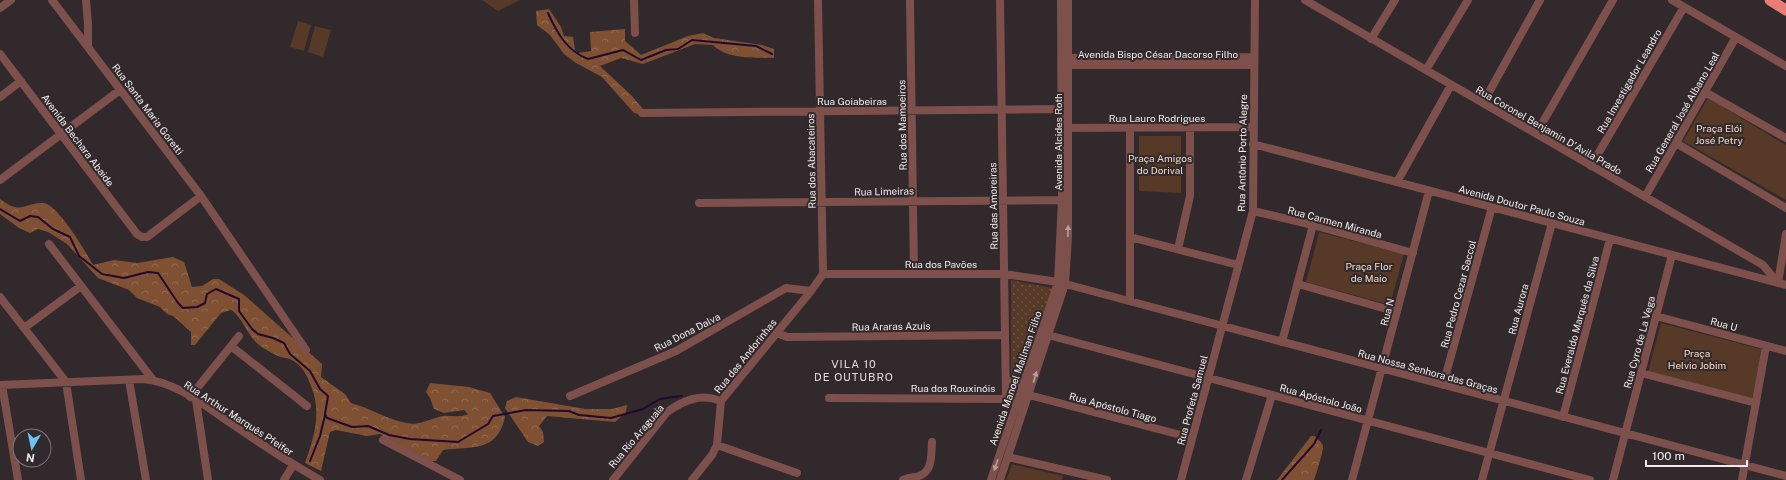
<svg xmlns="http://www.w3.org/2000/svg" width="1786" height="480" viewBox="0 0 1786 480" font-family="'Public Sans',sans-serif">
<defs>
<pattern id="grass-dots" width="8" height="8" patternUnits="userSpaceOnUse"><rect width="8" height="8" fill="#563927"/><path d="M2 2h.1M6 6h.1" fill="none" stroke="#6f5647" stroke-width="1.8" stroke-linecap="round"/></pattern>
<pattern id="forest-crowns" width="20" height="18" patternUnits="userSpaceOnUse"><rect width="20" height="18" fill="#805033"/><path d="M2 6a3 3 0 1 1 6 0M12 15a3 3 0 1 1 6 0" fill="none" stroke="#926951"/></pattern>
</defs>
<rect width="100%" height="100%" fill="#31292b"/>
<path fill="url(#grass-dots)" d="M 1011,280 L 1052,288 L 1024,372 L 1021,377 L 1016,378 L 1011,375 Z"/>
<path fill="url(#forest-crowns)" d="M 549,9 L 561,27 L 564,36 L 573,37 L 575,50 L 578,53 L 591,51 L 590,32 L 625,29 L 625,41 L 641,55 L 688,36 L 703,33 L 714,38 L 762,45 L 774,49 L 774,58 C 754,57 728,60 713,45 L 695,44 L 643,64 L 621,58 L 600,66 L 631,95 L 643,109 L 639,114 L 634,113 L 602,77 L 576,63 L 564,54 L 550,35 L 537,25 L 536,11 Z
M 0,199 C 22,216 24,202 44,203 C 58,205 86,252 93,265 L 114,260 L 137,263 L 173,257 L 184,262 L 192,287 L 202,286 L 213,279 L 219,279 L 244,295 L 322,364 L 321,377 L 345,394 L 351,403 C 370,408 388,420 407,423 C 419,426 431,418 443,416 C 451,415 460,418 468,414 L 464,410 L 444,413 L 434,409 L 430,398 L 426,392 L 430,383 L 469,387 L 490,393 L 505,417 C 497,453 472,446 443,450 L 436,461 L 430,461 L 380,434 L 367,436 L 336,430 L 330,432 L 321,471 L 305,463 C 314,437 322,413 311,386 C 307,376 303,366 292,360 C 289,358 284,358 280,357 C 274,354 264,349 259,345 C 248,336 240,314 231,310 L 221,313 L 195,345 L 191,345 L 191,332 L 173,316 L 167,314 L 160,307 L 137,298 L 129,290 L 98,278 L 67,244 L 48,232 L 38,229 L 30,233 L 19,228 L 0,214 Z
M 516,397 L 585,409 L 612,409 L 627,405 L 626,412 L 615,422 L 547,416 L 539,426 L 543,432 L 544,442 L 538,446 L 528,442 L 505,408 L 507,401 Z
M 1311,436 L 1315,436 C 1317,439 1322,442 1323,446 C 1324,449 1316,475 1314,480 L 1277,480 Z"/>
<path fill="#563927" d="M 482,0 L 520,0 L 498,11 Z
M 298,21 L 311,25 L 304,51 L 290,47 Z
M 315,26 L 331,30 L 323,57 L 308,52 Z
M 1708,98 L 1786,145 L 1786,200 L 1683,141 Z
M 1139,136 L 1181,136 L 1181,193 L 1139,191 Z
M 1319,232 L 1404,254 L 1390,305 L 1306,282 Z
M 1661,323 L 1761,349 L 1754,399 L 1648,372 Z
M 1012,464 L 1063,476 L 1062,480 L 1006,480 Z"/>
<g fill="none" stroke-linecap="round" stroke-linejoin="round">
<path stroke="#220930" stroke-width="2" d="M 548,13 C 557,33 567,51 588,59 L 623,50 L 641,60 L 666,50 L 678,49 L 692,40 L 756,46 L 772,54
M 0,209 L 20,221 L 30,216 L 38,217 L 53,229 L 70,237 L 79,256 L 102,274 L 124,278 L 148,272 L 158,273 L 178,303 L 183,308 L 197,307 L 205,303 L 207,294 L 216,289 L 239,299 L 239,311 L 252,329 L 258,334 L 273,338 L 284,343 L 290,354 L 310,371 L 320,389 L 328,396 L 325,414 L 327,418 L 352,427 L 368,426 L 389,435 L 410,439 L 458,442 L 488,424 L 493,416 L 526,410 L 569,411 L 579,415 L 611,418 L 643,409 L 660,399 L 682,396
M 310,461 L 320,436 L 325,415
M 1282,480 L 1314,444 L 1321,430"/>
<path stroke="#7d504b" stroke-width="8" d="M 52,0 L 201,196 L 306,350
M 86,0 L 88,24 L 88,47
M 634,0 L 635,33
M 818,0 L 823,274
M 910,0 L 914,274
M 1000,0 L 1006,399 L 1020,408
M 1305,0 L 1763,265 L 1778,283
M 1672,0 L 1786,66
M 0,8 L 11,0
M 1371,39 L 1395,0
M 0,54 L 137,234 L 142,237 L 147,237 L 201,196
M 1064,58 L 1254,57
M 1063,65 L 1254,65
M 1426,70 L 1468,0
M 1705,92 L 1786,138
M 0,97 L 21,81
M 1483,103 L 1540,0
M 642,113 L 1061,109
M 1064,128 L 1253,127
M 1536,134 L 1613,0
M 1676,143 L 1786,208
M 1253,144 L 1786,285
M 1591,166 L 1684,7
M 0,180 L 120,90
M 1397,182 L 1451,85
M 1645,197 L 1736,37
M 699,203 L 1066,200
M 1253,211 L 1313,225 L 1413,253
M 1130,237 L 1238,265
M 49,244 L 153,380
M 1178,249 L 1190,196 L 1190,127
M 823,274 L 1004,274 L 1058,282 L 1786,476
M 1778,283 L 1786,234
M 1298,284 L 1397,312
M 0,297 L 66,382 L 81,480
M 1130,301 L 1130,128
M 1656,316 L 1786,351
M 24,328 L 81,286
M 777,333 L 787,337 L 1005,335
M 1048,335 L 1590,480
M 1282,342 L 1313,225
M 231,346 L 307,406
M 1641,373 L 1756,403
M 129,380 L 146,480
M 1006,380 L 1024,384
M 0,385 L 143,379 C 177,382 205,406 232,424 C 261,444 290,463 320,480
M 2,385 L 18,480
M 1443,385 L 1492,207
M 1029,395 L 1192,438
M 570,396 L 676,351 L 786,288 L 811,291
M 190,397 L 239,336
M 829,398 L 1006,399
M 196,400 L 208,480
M 1563,417 L 1610,239
M 383,440 L 460,480
M 717,445 L 797,473
M 1008,457 L 1107,480
M 284,480 L 293,465
M 613,480 L 667,412 C 684,400 701,393 721,401
M 692,480 L 712,455 L 717,445 L 721,401 L 811,291 L 823,274
M 903,480 C 908,477 913,478 919,476 C 933,471 931,455 932,442
M 991,480 L 1058,282 L 1062,200 L 1061,0
M 1000,480 L 1065,284 L 1068,237 L 1068,0
M 1181,480 L 1253,211 L 1255,0
M 1246,480 L 1272,395
M 1352,480 L 1429,191
M 1482,480 L 1552,223
M 1613,480 L 1672,255
M 1742,480 L 1766,346"/>
<path stroke="#ea7d73" stroke-width="11" d="M 1770,0 L 1786,10"/>
</g>
<defs><path id="oneway-solid" d="M-6-.8H1V-3.2L6.5 0L1 3.2V.8H-6Z"/></defs>
<g fill="#b89e9c">
<use href="#oneway-solid" transform="translate(1068 231) rotate(-89)"/>
<use href="#oneway-solid" transform="translate(1035 377) rotate(-73)"/>
<use href="#oneway-solid" transform="translate(996 465) rotate(109)"/>
</g>
<g text-anchor="middle" dominant-baseline="central" stroke-width="4" stroke-linejoin="round" paint-order="stroke">
<g font-size="10" fill="#f2ecee" stroke="#31292b">
<text x="1158" y="54">Avenida Bispo César Dacorso Filho</text>
<text transform="translate(1629 81) rotate(-60)">Rua Investigador Leandro</text>
<text x="852" y="101">Rua Goiabeiras</text>
<text transform="translate(148 109) rotate(53)">Rua Santa Maria Goretti</text>
<text transform="translate(1682 112) rotate(-60)">Rua General José Albano Leal</text>
<text x="1157" y="118">Rua Lauro Rodrigues</text>
<text transform="translate(902 125) rotate(-91)">Rua dos Mamoeiros</text>
<text transform="translate(1549 130) rotate(30)">Rua Coronel Benjamin D'Avila Prado</text>
<text transform="translate(78 140) rotate(53)">Avenida Bechara Abaide</text>
<text transform="translate(1058 142) rotate(-90)">Avenida Alcides Roth</text>
<text transform="translate(1242 153) rotate(-89)">Rua Antônio Porto Alegre</text>
<text transform="translate(811 161) rotate(-91)">Rua dos Abacateiros</text>
<text transform="translate(884 191) rotate(-1)">Rua Limeiras</text>
<text transform="translate(1522 205) rotate(15)">Avenida Doutor Paulo Souza</text>
<text transform="translate(993 206) rotate(-91)">Rua das Amoreiras</text>
<text transform="translate(1335 222) rotate(15)">Rua Carmen Miranda</text>
<text x="941" y="264">Rua dos Pavões</text>
<text transform="translate(1458 294) rotate(-75)">Rua Pedro Cezar Saccol</text>
<text transform="translate(1518 309) rotate(-75)">Rua Aurora</text>
<text transform="translate(1387 312) rotate(-75)">Rua N</text>
<text transform="translate(1724 324) rotate(15)">Rua U</text>
<text transform="translate(1577 325) rotate(-75)">Rua Everaldo Marquês da Silva</text>
<text transform="translate(891 326) rotate(-1)">Rua Araras Azuis</text>
<text transform="translate(687 332) rotate(-27)">Rua Dona Dalva</text>
<text transform="translate(1639 342) rotate(-75)">Rua Cyro de La Vega</text>
<text transform="translate(745 356) rotate(-51)">Rua das Andorinhas</text>
<text transform="translate(1428 371) rotate(15)">Rua Nossa Senhora das Graças</text>
<text transform="translate(1015 378) rotate(-71)">Avenida Manoel Mallman Filho</text>
<text x="953" y="388">Rua dos Rouxinóis</text>
<text transform="translate(1321 398) rotate(15)">Rua Apóstolo João</text>
<text transform="translate(1192 400) rotate(-75)">Rua Profeta Samuel</text>
<text transform="translate(1113 407) rotate(15)">Rua Apóstolo Tiago</text>
<text transform="translate(239 418) rotate(33)">Rua Arthur Marquês Pfeifer</text>
<text transform="translate(636 436) rotate(-50)">Rua Rio Araguaia</text>
</g>
<g font-size="10" fill="#f7d8c6" stroke="#31292b">
<text x="1719" y="128">Praça Elói<tspan x="1719" dy="12">José Petry</tspan></text>
<text x="1160" y="158">Praça Amigos<tspan x="1160" dy="12">do Dorival</tspan></text>
<text x="1369" y="266">Praça Flor<tspan x="1369" dy="12">de Maio</tspan></text>
<text x="1697" y="353">Praça<tspan x="1697" dy="12">Helvio Jobim</tspan></text>
</g>
<g font-size="11" letter-spacing="1" fill="#e4dadc" stroke="#31292b">
<text x="854" y="364">VILA 10<tspan x="854" dy="13">DE OUTUBRO</tspan></text>
</g>
</g>
<g transform="translate(32 448) rotate(189)"><circle r="19" fill="#31292b" stroke="#7e7779"/>
<path d="M0-3L7 15L0 10L-7 15Z" fill="#6ec2f3"/>
<text y="-6" font-size="11" font-weight="bold" text-anchor="middle" fill="#f2ecee">N</text>
</g>
<path d="M1646 460v6h101v-6" fill="none" stroke="#f2ecee" stroke-width="2"/>
<text x="1652" y="460" font-size="12" fill="#f2ecee" stroke="#31292b" stroke-width="3" paint-order="stroke">100 m</text>
</svg>
